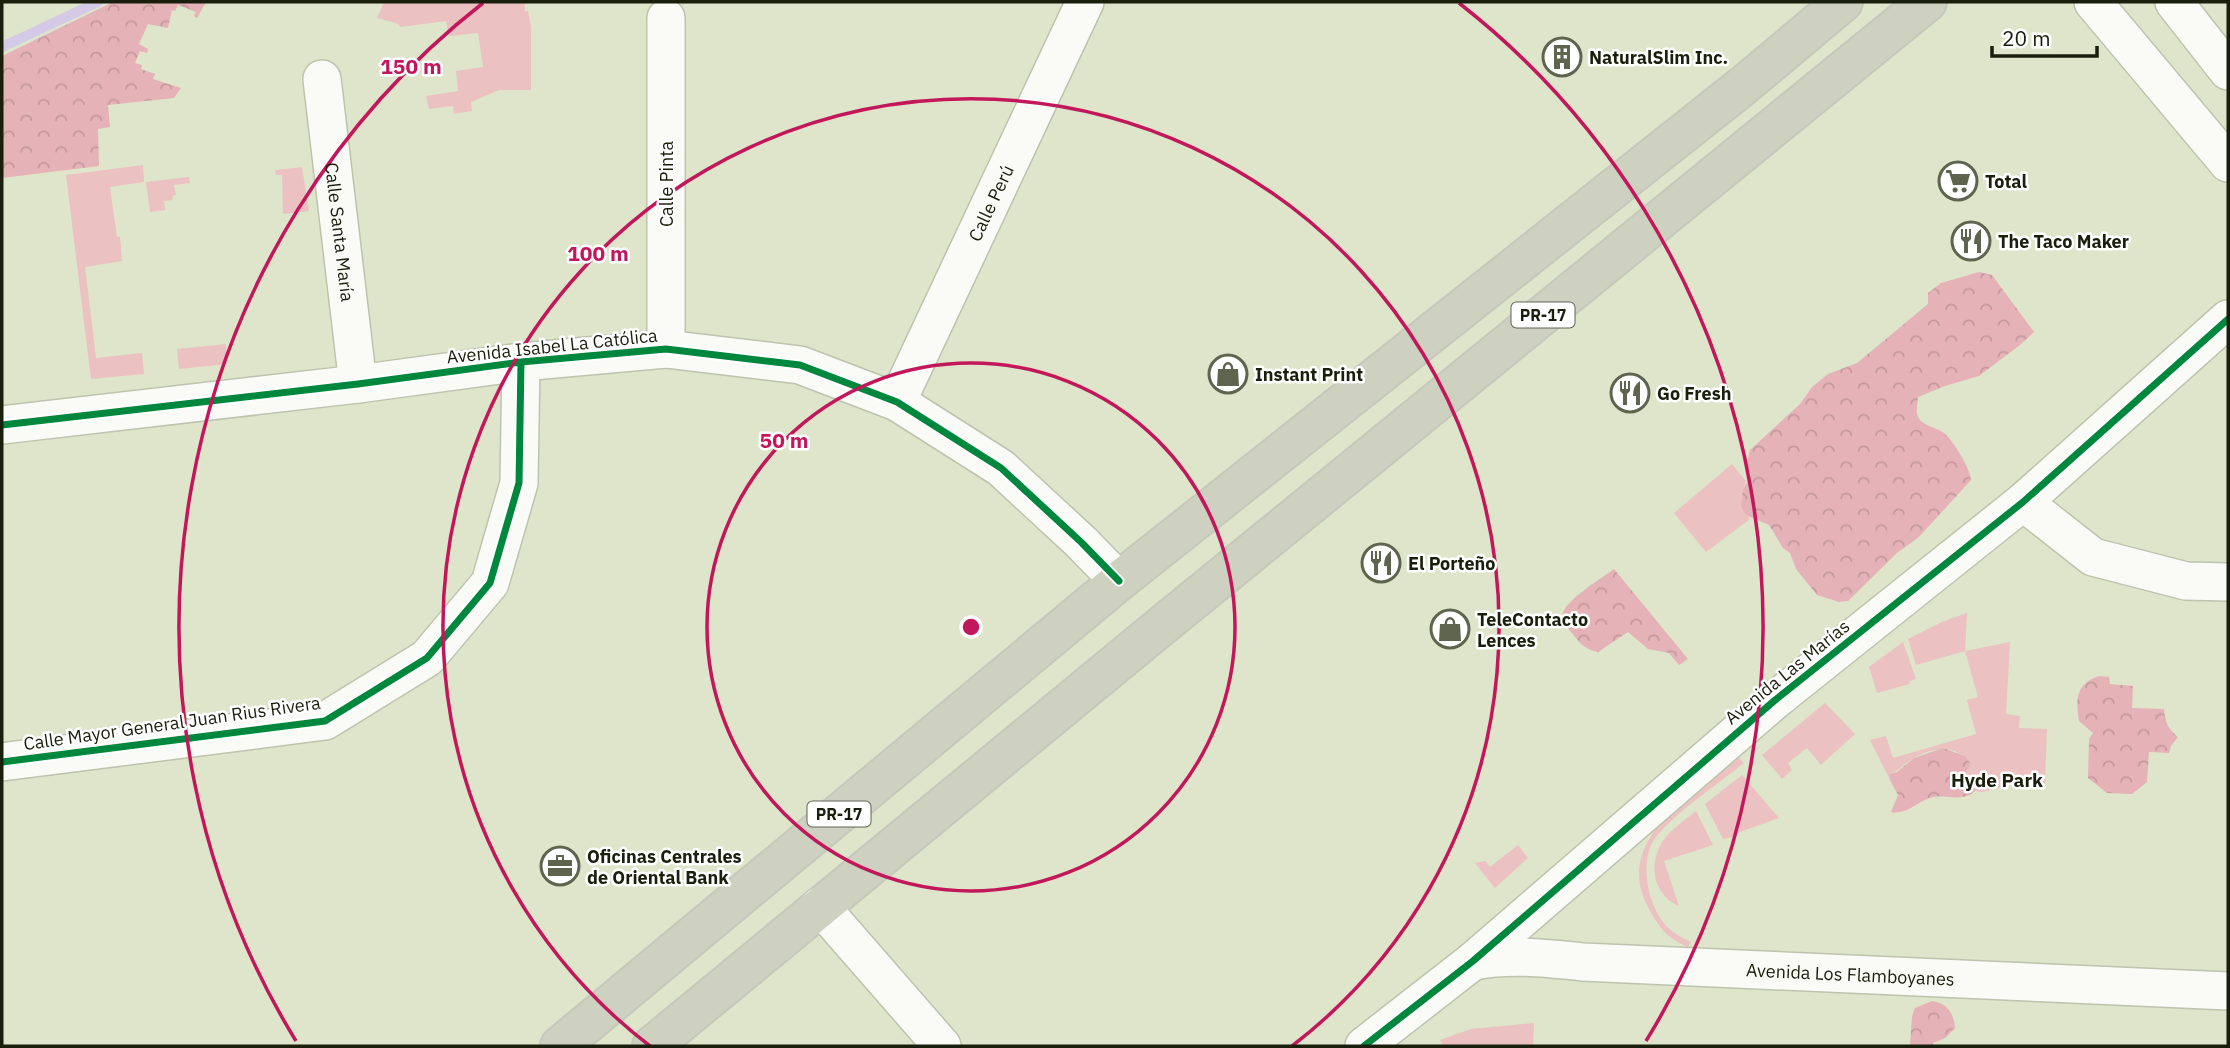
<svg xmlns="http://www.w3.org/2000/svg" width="2230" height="1048" viewBox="0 0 2230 1048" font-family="'IBM Plex Sans',sans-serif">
<defs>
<pattern id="forest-crowns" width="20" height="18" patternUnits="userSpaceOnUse" patternTransform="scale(1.75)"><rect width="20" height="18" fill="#e5b2b7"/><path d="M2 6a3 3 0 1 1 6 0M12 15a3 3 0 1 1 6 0" fill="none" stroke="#c4999c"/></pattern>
</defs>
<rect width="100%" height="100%" fill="#dee5ca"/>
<path fill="#ebc1c2" d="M 384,2 L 525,2 L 525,11 L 528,11 L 531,27 L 531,90 L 499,90 L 471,102 L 472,111 L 454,114 L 453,106 L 429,109 L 426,96 L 458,91 L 456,71 L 483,67 L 478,33 L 449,36 L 446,21 L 401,27 L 396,23 L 377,18 Z
M 143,165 L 144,182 L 110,187 L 117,237 L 120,237 L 122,261 L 85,267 L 96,358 L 142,353 L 144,374 L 91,379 L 66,175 Z
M 302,167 L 309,211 L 283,214 L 282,175 L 276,175 L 275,170 Z
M 189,177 L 190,183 L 174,185 L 176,195 L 173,196 L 172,200 L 164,201 L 165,210 L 150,212 L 146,182 Z
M 226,344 L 227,364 L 179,369 L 177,349 Z
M 1732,464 L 1746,481 C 1742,492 1742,510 1750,519 L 1706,552 L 1674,513 Z
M 1967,613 L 1965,651 L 2010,642 L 2006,714 L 2020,716 L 2019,728 L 2047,729 L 2045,783 L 2011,785 L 1982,792 L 1975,791 L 1974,785 L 1965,772 L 1971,764 C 1957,744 1934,747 1914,758 C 1905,763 1899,771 1890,774 L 1890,780 L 1870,740 L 1886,736 L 1893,758 L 1976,734 L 1967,700 L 1978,697 L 1965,651 L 1916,665 L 1908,639 L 1942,622 Z
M 1903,642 L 1916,679 L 1909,681 L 1910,684 L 1877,693 L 1869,667 Z
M 1825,703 L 1855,734 L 1821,765 L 1807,748 L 1788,763 L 1792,770 L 1782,779 L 1762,755 Z
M 1739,758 L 1744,763 C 1719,783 1675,813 1656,837 C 1644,852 1645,877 1650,895 C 1658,921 1668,931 1691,942 L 1688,947 C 1666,938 1659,927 1648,907 C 1612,840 1695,791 1739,758 Z
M 1742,775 L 1779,818 L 1737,833 L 1738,836 L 1723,839 L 1705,804 Z
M 1696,811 L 1713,845 L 1664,861 L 1679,906 C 1654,895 1647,865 1663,841 C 1671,829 1685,820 1696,811 Z
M 1518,845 L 1528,858 L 1495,888 L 1475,863 L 1485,861 L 1490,867 Z
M 1534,1023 L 1533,1046 L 1443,1046 L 1440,1040 L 1471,1029 Z"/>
<path fill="url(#forest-crowns)" d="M 113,2 L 206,2 L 197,18 L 194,16 L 196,12 L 178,5 L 175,11 L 172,10 L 168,28 L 148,24 L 139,44 L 148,49 L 147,53 L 140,51 L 135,63 L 142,65 L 141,69 L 155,74 L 153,79 L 181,88 L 174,98 L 108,105 L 110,127 L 98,129 L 99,166 L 2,178 L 2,56 Z
M 1979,272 L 1992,275 L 2034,332 L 2020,345 L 1979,376 L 1945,386 L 1918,397 C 1918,402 1916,410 1917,414 C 1921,427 1935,426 1944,433 C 1953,440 1971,470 1971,480 L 1919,537 L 1897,553 L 1848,601 L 1839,602 L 1817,595 L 1796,569 L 1790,553 L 1783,548 L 1769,525 L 1746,515 L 1741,506 L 1743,490 L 1751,475 L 1746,465 L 1750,450 L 1800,404 L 1812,387 L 1828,374 L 1857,363 L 1928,304 L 1928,293 L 1941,283 Z
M 1614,569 L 1688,659 L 1679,665 L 1669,653 L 1648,649 L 1628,632 L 1598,652 C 1586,650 1579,643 1572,633 C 1567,627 1561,621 1563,613 C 1567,599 1602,578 1614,569 Z
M 2099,676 L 2109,677 L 2110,684 L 2133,686 L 2132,708 L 2164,709 C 2165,722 2168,729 2178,737 L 2171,746 L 2169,753 L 2149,752 L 2147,782 L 2132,794 L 2107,793 L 2088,778 L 2089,739 L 2093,733 L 2079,721 C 2075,699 2077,683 2099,676 Z
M 1943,748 L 1965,756 L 1971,764 L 1966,772 L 1974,785 L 1975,791 C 1961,804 1943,792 1927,799 C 1915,804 1905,815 1891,812 L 1898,795 L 1890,780 L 1890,774 L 1897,772 L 1914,758 Z
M 1932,1001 C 1947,1003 1954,1013 1955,1028 L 1945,1038 L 1933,1043 L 1933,1046 L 1910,1046 L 1912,1016 L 1915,1008 Z"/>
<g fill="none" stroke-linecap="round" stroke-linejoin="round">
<path stroke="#d4cae7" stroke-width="10" d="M 2,47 L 98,2"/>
<defs>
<g id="street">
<path d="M 2093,2 L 2228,163"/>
<path d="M 2174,2 L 2228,71"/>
<path d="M 666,18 L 666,349"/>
<path id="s1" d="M 322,79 L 358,384"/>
<path id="s2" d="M 897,402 L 1085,2"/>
<path d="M 2,425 L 358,384 L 521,362 L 666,349 L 800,365 L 897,402 L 1001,468 L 1081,542 L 1119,581"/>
<path d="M 2023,502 L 2093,557 L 2186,581 L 2228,582"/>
<path d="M 2,762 L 325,721 L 427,658 L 490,583 L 519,483 L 521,362"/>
<path d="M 820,906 L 942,1046"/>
<path id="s3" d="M 1473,961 C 1510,954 1545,958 1583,962 L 2228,991"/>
<path d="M 1364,1046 L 1473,961 L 1774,701 L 2023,502 L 2228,319"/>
</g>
<path id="highway" d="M 560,1046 L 1119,581 L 1744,85 L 1843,2
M 652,1046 L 1159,628 L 1927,2"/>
</defs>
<use href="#street" stroke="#bec3ae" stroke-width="40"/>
<use href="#highway" stroke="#c5c8bb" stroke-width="42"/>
<use href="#street" stroke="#fafbf7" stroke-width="37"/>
<use href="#highway" stroke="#ced1c0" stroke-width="38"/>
<defs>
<path id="cycleway" d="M 2,425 L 358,384 L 521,362 L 666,349 L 800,365 L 897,402 L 1001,468 L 1081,542 L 1119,581
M 2,762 L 325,721 L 427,658 L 490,583 L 519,483 L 521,362
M 1364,1046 L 1473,961 L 1774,701 L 2023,502 L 2228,319"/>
</defs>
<use href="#cycleway" stroke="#fff" stroke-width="11"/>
<use href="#cycleway" stroke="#00873e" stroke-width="7"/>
</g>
<g fill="none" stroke="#c2185b" stroke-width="3.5">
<circle cx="971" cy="627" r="264"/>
<path d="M650 1046A528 528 0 1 1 1292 1046"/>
<path d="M296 1041A792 792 0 0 1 483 3M1459 3A792 792 0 0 1 1646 1041"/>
</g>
<defs>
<symbol id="building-ring" viewBox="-11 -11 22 22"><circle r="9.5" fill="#fff" stroke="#5f644e" stroke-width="1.5"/><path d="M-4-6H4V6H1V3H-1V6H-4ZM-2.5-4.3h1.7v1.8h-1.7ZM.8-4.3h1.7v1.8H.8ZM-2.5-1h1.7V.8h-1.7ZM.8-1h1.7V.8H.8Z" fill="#5f644e"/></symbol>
<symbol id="supermarket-ring" viewBox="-11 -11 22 22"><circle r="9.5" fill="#fff" stroke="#5f644e" stroke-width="1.5"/><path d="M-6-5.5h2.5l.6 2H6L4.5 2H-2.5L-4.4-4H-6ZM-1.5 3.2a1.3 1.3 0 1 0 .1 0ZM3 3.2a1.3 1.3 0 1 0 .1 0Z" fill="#5f644e"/></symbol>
<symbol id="restaurant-ring" viewBox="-11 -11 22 22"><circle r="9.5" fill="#fff" stroke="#5f644e" stroke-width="1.5"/><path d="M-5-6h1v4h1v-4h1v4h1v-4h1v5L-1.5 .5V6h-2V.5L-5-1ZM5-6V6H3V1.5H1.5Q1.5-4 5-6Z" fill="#5f644e"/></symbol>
<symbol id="shop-ring" viewBox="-11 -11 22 22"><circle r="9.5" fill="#fff" stroke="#5f644e" stroke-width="1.5"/><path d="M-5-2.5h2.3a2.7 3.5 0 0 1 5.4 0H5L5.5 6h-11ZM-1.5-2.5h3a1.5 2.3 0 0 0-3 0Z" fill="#5f644e"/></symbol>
<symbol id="office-ring" viewBox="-11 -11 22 22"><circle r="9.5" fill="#fff" stroke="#5f644e" stroke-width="1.5"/><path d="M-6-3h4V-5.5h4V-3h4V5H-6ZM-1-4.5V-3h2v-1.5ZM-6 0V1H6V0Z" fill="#5f644e"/></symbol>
</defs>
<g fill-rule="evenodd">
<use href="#building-ring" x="1540" y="35" width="44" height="44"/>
<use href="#supermarket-ring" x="1936" y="159" width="44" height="44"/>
<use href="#restaurant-ring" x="1949" y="219" width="44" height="44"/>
<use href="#shop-ring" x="1206" y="352" width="44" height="44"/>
<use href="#restaurant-ring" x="1608" y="371" width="44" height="44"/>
<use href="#restaurant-ring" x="1359" y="541" width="44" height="44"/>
<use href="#shop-ring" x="1428" y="607" width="44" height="44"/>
<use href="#office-ring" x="538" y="844" width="44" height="44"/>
</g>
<g text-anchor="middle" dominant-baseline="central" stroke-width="5" stroke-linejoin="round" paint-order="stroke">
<g fill="#fff" stroke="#5f6255" stroke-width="2">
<rect x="1511.5" y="302.5" width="63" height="25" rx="5"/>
<rect x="807.5" y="801.5" width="63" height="25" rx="5"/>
</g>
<g font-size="16" font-weight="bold" fill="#1a1e0c">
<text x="1543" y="315">PR-17</text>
<text x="839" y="814">PR-17</text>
</g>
<g font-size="18" font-weight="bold" fill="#1a1e0c" stroke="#fff" text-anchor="start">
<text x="1589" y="57">NaturalSlim Inc.</text>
<text x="1985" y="181">Total</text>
<text x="1998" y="241">The Taco Maker</text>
<text x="1255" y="374">Instant Print</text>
<text x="1657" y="393">Go Fresh</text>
<text x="1408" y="563">El Porteño</text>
<text x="1477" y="619">TeleContacto<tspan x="1477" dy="21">Lences</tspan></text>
<text x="587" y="856">Oficinas Centrales<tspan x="587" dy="21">de Oriental Bank</tspan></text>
</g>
<g font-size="18" fill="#1a1e0c" stroke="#fff">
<text transform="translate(666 184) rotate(-90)">Calle Pinta</text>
<text stroke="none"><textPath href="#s2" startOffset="220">Calle Perú</textPath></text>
<text stroke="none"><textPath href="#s1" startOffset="154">Calle Santa María</textPath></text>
<text transform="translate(552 346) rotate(-6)">Avenida Isabel La Católica</text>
<text transform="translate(1787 672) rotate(-39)">Avenida Las Marías</text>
<text transform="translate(172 723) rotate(-8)">Calle Mayor General Juan Rius Rivera</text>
<text stroke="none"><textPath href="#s3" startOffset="378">Avenida Los Flamboyanes</textPath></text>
</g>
<g font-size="19" font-weight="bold" fill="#1a1e0c" stroke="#fff">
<text x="1997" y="780">Hyde Park</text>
</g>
</g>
<circle cx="971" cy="627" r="10" fill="#c2185b" stroke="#fff" stroke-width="3.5"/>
<g font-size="21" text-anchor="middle" font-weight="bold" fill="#c2185b" stroke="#fff" stroke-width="5" stroke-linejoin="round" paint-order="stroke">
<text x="411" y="74">150 m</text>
<text x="598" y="261">100 m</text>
<text x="784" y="448">50 m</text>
</g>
<rect width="2230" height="1048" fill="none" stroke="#1a1e0c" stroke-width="7"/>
<path d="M1992 46v10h105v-10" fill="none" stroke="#1a1e0c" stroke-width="3.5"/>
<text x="2002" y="46" font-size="21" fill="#1a1e0c" stroke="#ffffff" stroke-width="5" paint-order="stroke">20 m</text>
</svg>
